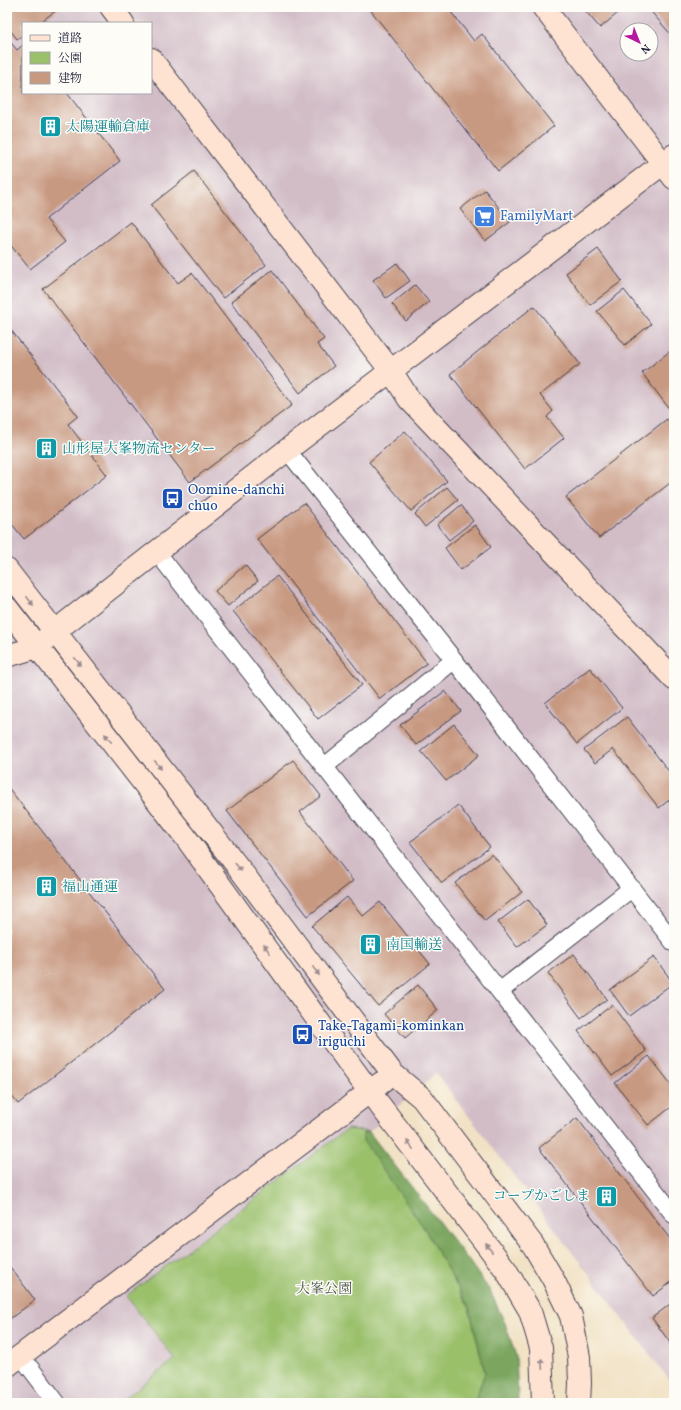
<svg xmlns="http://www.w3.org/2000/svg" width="681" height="1410" viewBox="0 0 681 1410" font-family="Vollkorn,'Noto Serif JP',serif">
<rect width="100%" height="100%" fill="#fdfcf7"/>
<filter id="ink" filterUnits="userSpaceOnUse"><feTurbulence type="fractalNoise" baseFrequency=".025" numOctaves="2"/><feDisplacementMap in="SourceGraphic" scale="8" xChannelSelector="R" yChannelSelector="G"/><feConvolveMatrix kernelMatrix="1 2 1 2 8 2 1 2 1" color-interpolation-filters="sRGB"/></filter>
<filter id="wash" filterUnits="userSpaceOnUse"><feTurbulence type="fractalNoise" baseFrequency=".012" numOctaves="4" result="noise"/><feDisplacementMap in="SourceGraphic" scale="16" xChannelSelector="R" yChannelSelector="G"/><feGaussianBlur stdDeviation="0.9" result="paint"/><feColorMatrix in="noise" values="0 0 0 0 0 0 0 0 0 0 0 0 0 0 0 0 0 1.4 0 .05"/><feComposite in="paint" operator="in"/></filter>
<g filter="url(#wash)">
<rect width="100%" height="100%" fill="#f2e2c5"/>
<path fill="#d2bdc7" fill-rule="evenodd" d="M 7,7 L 674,7 L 674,1386 L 436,1073 L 369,1132 L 363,1133 L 474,1403 L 7,1403 ZM 23,23 L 151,23 L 151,93 L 23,93 ZM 627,30 L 651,30 L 651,54 L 627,54 Z"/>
<path fill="#9ac06b" stroke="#5e7153" d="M 347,1129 L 369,1132 L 363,1133 L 424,1228 L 469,1307 L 485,1373 L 474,1403 L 119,1403 L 175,1359 L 126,1296 Z"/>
<path fill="#7ba65f" stroke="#4e644d" d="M 369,1132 L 469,1261 L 490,1291 L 505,1323 L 516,1356 L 518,1398 L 517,1403 L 474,1403 L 485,1373 L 469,1307 L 424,1228 L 363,1141 L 363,1133 Z"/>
<g id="blocks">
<path fill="#c89981" d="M 7,7 L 61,7 L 39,23 L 23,23 L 23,35 L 17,39 L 7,26 Z
M 368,7 L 447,7 L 474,41 L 482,34 L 554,126 L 498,171 Z
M 582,7 L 625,7 L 600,28 Z
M 647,7 L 674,7 L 674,38 Z
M 7,38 L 17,50 L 23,45 L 23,93 L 67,93 L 120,161 L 46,219 L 65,242 L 30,269 L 7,241 Z
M 194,171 L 266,265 L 223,298 L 151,205 Z
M 485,190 L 510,222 L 485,241 L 460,209 Z
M 131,222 L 178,283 L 192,273 L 292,405 L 190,482 L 43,289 Z
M 598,249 L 622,281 L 590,305 L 566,273 Z
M 397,263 L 410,281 L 386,298 L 373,280 Z
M 272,270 L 324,339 L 317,344 L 334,366 L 300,393 L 231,302 Z
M 415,285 L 429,302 L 406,321 L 392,304 Z
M 624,290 L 651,324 L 625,345 L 597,311 Z
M 534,306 L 580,364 L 540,395 L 553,411 L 547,417 L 564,438 L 525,469 L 450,374 Z
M 7,325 L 78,416 L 68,424 L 107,475 L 24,539 L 7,518 Z
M 674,348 L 674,415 L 642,373 Z
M 667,419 L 674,428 L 674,480 L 599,538 L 566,497 Z
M 405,431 L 447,481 L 411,511 L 369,462 Z
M 447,487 L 458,500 L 425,527 L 415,514 Z
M 304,503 L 427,663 L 380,699 L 257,539 Z
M 461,505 L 473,521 L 449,540 L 437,525 Z
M 475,525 L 491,547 L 461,570 L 445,548 Z
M 245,565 L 258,581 L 228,606 L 215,591 Z
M 277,576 L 362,685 L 318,719 L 233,611 Z
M 590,668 L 622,708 L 577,744 L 545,703 Z
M 445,691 L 461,711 L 416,745 L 400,725 Z
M 627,717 L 674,778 L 674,796 L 659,808 L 613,749 L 595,763 L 584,750 Z
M 454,724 L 479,755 L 446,781 L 421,751 Z
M 293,760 L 321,796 L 300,812 L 353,881 L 308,916 L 227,811 Z
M 7,786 L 165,989 L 18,1104 L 7,1090 Z
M 458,805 L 490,847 L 442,883 L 410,842 Z
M 492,854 L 522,892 L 485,921 L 455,883 Z
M 347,897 L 363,916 L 380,902 L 430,964 L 378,1006 L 312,926 Z
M 528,899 L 547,925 L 517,947 L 498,922 Z
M 574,954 L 607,999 L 581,1018 L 548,973 Z
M 654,957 L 673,983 L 629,1016 L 610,990 Z
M 418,985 L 438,1010 L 405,1038 L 384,1014 Z
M 612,1005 L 646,1051 L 612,1076 L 578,1031 Z
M 649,1056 L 674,1088 L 674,1105 L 648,1125 L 615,1083 Z
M 577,1118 L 674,1244 L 674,1280 L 653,1296 L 539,1148 Z
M 7,1263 L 35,1300 L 7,1321 Z
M 674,1301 L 674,1348 L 652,1318 Z"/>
</g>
</g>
<g filter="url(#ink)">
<use href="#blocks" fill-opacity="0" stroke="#413f50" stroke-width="1"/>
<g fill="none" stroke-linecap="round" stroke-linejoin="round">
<defs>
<path id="street" d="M 287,450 L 454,660 L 674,943
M 156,551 C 328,773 502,993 674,1215
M 324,767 L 454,660
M 500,991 L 632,888
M 21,1356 L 57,1403"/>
<path id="secondary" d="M 111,7 L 123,23
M 543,7 L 674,178
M 151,59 L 391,371 L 409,399 L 674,679
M 7,570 L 242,872 L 393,1074 L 422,1098 L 533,1245 L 553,1279 L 571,1316 L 579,1357 L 580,1383 L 579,1403
M 7,608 L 184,835 L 369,1091 L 506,1270 L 530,1311 L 541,1348 L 543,1403
M 7,656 L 37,647 L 54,632 L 287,450 L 674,155
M 7,1366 L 381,1083"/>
</defs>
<use href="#street" stroke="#413f50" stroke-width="19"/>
<use href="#secondary" stroke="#413f50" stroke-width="24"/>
<use href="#street" stroke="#fff" stroke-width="17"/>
<use href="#secondary" stroke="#fee3d2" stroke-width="22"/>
</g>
<defs><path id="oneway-solid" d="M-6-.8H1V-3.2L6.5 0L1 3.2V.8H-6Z"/></defs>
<g fill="#9b8c8e">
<use href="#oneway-solid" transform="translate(30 601) rotate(53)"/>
<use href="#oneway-solid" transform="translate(78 662) rotate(52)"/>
<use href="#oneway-solid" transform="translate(108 738) rotate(-128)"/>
<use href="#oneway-solid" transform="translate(158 765) rotate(52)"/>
<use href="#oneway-solid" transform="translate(238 867) rotate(52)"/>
<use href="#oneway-solid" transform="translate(267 949) rotate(-126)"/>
<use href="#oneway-solid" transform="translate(316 971) rotate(53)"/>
<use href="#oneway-solid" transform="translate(410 1145) rotate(-127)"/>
<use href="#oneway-solid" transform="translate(489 1248) rotate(-127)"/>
<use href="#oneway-solid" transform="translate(542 1364) rotate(-94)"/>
</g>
</g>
<defs>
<symbol id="building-square" viewBox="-11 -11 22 22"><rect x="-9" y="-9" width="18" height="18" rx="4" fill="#0f9aa8" stroke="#fdfcf7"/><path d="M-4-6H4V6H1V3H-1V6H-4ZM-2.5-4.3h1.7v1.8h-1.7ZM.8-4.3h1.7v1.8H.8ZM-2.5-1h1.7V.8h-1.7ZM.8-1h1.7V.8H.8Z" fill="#fff"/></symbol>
<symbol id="supermarket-square" viewBox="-11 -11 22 22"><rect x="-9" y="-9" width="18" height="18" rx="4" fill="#3f7fe0" stroke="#fdfcf7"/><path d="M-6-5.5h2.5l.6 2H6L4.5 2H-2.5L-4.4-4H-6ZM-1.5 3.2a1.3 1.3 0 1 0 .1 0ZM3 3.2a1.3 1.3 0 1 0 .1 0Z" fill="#fff"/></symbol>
<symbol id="bus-square" viewBox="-11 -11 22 22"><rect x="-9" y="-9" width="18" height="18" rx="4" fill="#1a4fb4" stroke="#fdfcf7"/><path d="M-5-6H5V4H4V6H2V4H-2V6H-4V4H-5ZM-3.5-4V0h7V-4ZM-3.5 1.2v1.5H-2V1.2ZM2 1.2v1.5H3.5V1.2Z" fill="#fff"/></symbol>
</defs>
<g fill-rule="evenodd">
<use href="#building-square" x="38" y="114" width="25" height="25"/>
<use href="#supermarket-square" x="472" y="204" width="25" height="25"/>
<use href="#building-square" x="34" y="436" width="25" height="25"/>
<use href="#bus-square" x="160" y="486" width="25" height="25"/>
<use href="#building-square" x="34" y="874" width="25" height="25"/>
<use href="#building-square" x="358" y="932" width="25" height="25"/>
<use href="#bus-square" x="290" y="1022" width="25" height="25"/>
<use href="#building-square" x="594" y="1184" width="25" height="25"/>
</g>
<g text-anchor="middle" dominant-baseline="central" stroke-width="3" stroke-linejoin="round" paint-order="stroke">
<g font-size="14" fill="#0d838f" stroke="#fdfcf7" text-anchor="start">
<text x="66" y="127">太陽運輸倉庫</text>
<text x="62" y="449">山形屋大峯物流センター</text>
<text x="62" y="887">福山通運</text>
<text x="386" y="945">南国輸送</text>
<text x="590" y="1196" text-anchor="end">コープかごしま</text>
</g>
<g font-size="14" fill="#366cbe" stroke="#fdfcf7" text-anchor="start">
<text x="500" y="216">FamilyMart</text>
</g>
<g font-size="14" fill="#164399" stroke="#fdfcf7" text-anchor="start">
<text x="188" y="490">Oomine-danchi<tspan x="188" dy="16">chuo</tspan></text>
<text x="318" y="1026">Take-Tagami-kominkan<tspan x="318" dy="16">iriguchi</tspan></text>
</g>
<g font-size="14" fill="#4c594c" stroke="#fdfcf7">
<text x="324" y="1289">大峯公園</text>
</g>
</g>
<rect width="681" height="1410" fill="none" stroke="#fdfcf7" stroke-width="24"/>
<rect x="22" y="22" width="130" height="72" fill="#fdfcf7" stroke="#a5a5ac"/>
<rect x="30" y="35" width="20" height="6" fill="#fee3d2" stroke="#a5a5ac"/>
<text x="58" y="42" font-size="12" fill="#22223b">道路</text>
<rect x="30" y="52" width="20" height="12" fill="#9ac06b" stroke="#a5a5ac"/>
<text x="58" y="62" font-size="12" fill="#22223b">公園</text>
<rect x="30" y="72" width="20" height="12" fill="#c89981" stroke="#a5a5ac"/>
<text x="58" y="82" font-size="12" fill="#22223b">建物</text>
<g transform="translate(639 42) rotate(137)"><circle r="19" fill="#fdfcf7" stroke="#a5a5ac"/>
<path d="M0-3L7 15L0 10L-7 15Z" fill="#b5179e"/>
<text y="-6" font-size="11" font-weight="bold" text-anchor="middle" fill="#22223b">N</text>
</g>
</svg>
